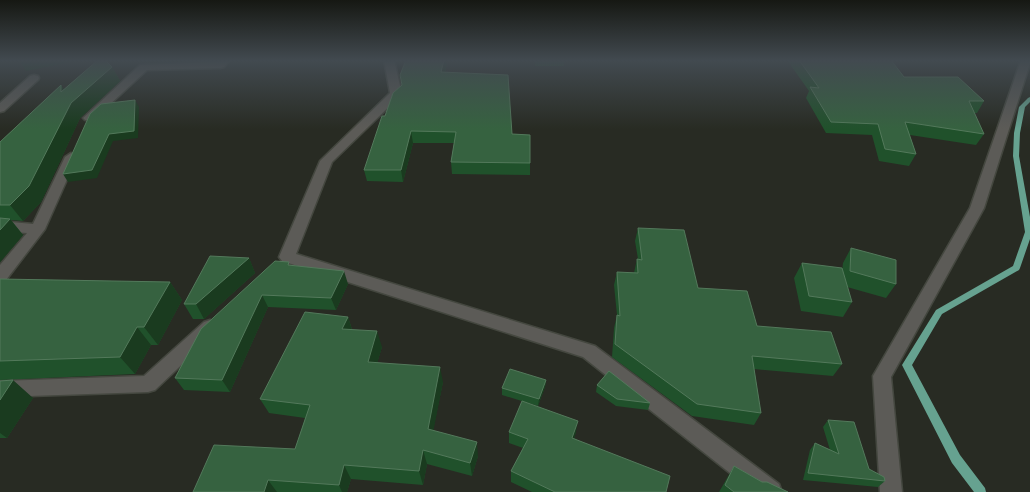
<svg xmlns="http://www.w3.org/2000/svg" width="1030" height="492" viewBox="0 0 1030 492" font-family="Overpass,sans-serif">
<rect width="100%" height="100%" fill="#282b23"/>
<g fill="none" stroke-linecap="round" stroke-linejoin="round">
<path fill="#66a290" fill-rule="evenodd" d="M 1030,97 L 1030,102 L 1025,107 L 1020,133 L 1019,156 L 1030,217 L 1030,239 L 1020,268 L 1019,270 L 942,314 L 912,365 L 960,455 L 985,488 L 986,492 L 974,492 L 952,463 L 902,365 L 936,310 L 1013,266 L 1025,232 L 1013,156 L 1014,133 L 1019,107 L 1028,98 Z"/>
<defs>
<path id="minor" d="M 219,60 L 230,60 L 224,67 L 220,68 L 147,70 L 93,120 L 85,120 L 83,118 L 140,65 L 217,62 Z
M 384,60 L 394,60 L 402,94 L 332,162 L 296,254 L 595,346 L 779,484 L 782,492 L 754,492 L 583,357 L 282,261 L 279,257 L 320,161 L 390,93 Z
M 1021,60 L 1030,60 L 1030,63 L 984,208 L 891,377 L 902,492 L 880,492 L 873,376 L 970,208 Z
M 34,75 L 38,76 L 39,78 L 38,80 L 4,111 L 0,112 L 0,103 L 30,76 Z
M 71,153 L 77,157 L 45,229 L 6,280 L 0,282 L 0,265 L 27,233 L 0,231 L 0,221 L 33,224 L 65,157 Z
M 210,320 L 216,322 L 219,327 L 216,332 L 155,390 L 148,392 L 0,397 L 0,381 L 144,376 L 204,322 Z"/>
</defs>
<use href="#minor" stroke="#44473f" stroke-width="3"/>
<use href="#minor" fill="#5c5b57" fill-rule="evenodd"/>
</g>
<path fill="#20512b" d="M 448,60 L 445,72 L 512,134 L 530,135 L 530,175 L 452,174 L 451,162 L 454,143 L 413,143 L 403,182 L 367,181 L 364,170 L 385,116 Z
M 535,60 L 565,60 L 564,66 L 535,66 Z
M 787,60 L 891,60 L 904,77 L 984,101 L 977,113 L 974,113 L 984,134 L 976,145 L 910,135 L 916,154 L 909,166 L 879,161 L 872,135 L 826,133 L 806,98 L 809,91 Z
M 112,67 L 120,81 L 80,118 L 41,202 L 23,221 L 11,220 L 23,235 L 0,262 L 0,142 L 61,85 L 64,90 Z
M 638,228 L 698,288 L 757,326 L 842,364 L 833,376 L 754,369 L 761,413 L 754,425 L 692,416 L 612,357 L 614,328 L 617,315 L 614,285 L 617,272 L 634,273 L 637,259 L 638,259 L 635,241 Z
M 851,248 L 896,284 L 886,298 L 847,287 L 852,302 L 843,317 L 801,311 L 794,278 L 802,263 L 842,271 L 843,263 Z
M 249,258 L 255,273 L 204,319 L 193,319 L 184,304 Z
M 291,266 L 348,284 L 336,310 L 268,307 L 230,392 L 184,390 L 175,378 Z
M 0,279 L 170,282 L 182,300 L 158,345 L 151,345 L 135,374 L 0,380 Z
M 348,317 L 352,329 L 382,347 L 377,363 L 443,382 L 433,430 L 478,456 L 472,476 L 427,464 L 423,485 L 351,479 L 347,492 L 193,492 L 295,449 L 305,418 L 269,413 L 260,399 Z
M 546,380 L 545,387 L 538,406 L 502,395 L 502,388 Z
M 0,381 L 33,398 L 7,438 L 0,438 Z
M 597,385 L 650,403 L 648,410 L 616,406 L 596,392 Z
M 828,420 L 869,469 L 885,481 L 878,487 L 803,480 L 810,450 L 815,443 L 830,450 L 823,427 Z
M 509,432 L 576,432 L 574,438 L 666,492 L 532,492 L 511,482 L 511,471 L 523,448 L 509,443 Z
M 734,466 L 762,482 L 788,492 L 719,492 Z"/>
<path fill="#1a3b1f" d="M 19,60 L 81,60 L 26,71 Z
M 444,60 L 448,60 L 442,83 L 441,72 Z
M 112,67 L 120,81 L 80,118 L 41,202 L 23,221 L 10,205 L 61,92 L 61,85 L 70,100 Z
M 135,100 L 139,107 L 138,138 L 113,141 L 97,178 L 68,182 L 63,174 L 109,134 Z
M 411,131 L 413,143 L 403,182 L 401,170 Z
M 10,219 L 23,235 L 0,262 L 0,230 Z
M 249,258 L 255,273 L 204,319 L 196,304 Z
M 344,271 L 348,284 L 336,310 L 331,298 Z
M 170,282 L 182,300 L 158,345 L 144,327 Z
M 262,295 L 268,307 L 230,392 L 222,380 Z
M 348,317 L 353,333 L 342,329 Z
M 137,327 L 151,345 L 135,374 L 120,357 Z
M 377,331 L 382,347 L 373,377 L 368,362 Z
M 440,367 L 443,382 L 431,443 L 428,429 Z
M 13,380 L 33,398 L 7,438 L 0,433 L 0,400 Z
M 546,380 L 545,387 L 538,406 L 539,399 Z
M 578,421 L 576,432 L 571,449 L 572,438 Z
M 477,442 L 478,456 L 472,476 L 470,463 Z
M 423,450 L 427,464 L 423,485 L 419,471 Z
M 344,465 L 351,479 L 347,492 L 342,492 L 339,485 Z
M 268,480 L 277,492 L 264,492 Z"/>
<path fill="#366240" stroke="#53795b" d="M 98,60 L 105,60 L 112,67 L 71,103 L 29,186 L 10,205 L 0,205 L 0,142 L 61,85 L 61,92 Z
M 406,60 L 444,60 L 441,72 L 508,75 L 512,134 L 530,135 L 530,163 L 451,162 L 456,132 L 411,131 L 401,170 L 364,170 L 382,116 L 385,116 L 393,93 L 402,85 L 400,75 Z
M 799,60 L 891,60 L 904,77 L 958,77 L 984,101 L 969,101 L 984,134 L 905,122 L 916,154 L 885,149 L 878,124 L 831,122 L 810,87 L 819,88 Z
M 135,100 L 134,131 L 109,134 L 92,170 L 63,174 L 90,114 L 101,104 Z
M 0,218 L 10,219 L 0,230 Z
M 638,228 L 684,230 L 698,288 L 747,291 L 757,326 L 831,332 L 842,364 L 752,356 L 761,413 L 697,404 L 615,344 L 617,315 L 620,316 L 617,272 L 638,273 L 637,259 L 642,260 Z
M 851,248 L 896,260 L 896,284 L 850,271 Z
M 210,256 L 249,258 L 196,304 L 184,304 Z
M 275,261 L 289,262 L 288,265 L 344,271 L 331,298 L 262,295 L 222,380 L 175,378 L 201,329 Z
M 802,263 L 842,268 L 852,302 L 809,296 Z
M 0,279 L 170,282 L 144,327 L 137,327 L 120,357 L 0,361 Z
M 305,312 L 348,317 L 342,329 L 377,331 L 368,362 L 440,367 L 428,429 L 477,442 L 470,463 L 423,450 L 419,471 L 344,465 L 339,485 L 268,480 L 264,492 L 193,492 L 214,445 L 295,449 L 310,405 L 260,399 Z
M 510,369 L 546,380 L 539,399 L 502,388 Z
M 609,371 L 650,403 L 617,399 L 597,385 Z
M 13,380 L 0,400 L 0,381 Z
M 522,401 L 578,421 L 572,438 L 670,476 L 666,492 L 555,492 L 511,471 L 528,439 L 509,432 Z
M 828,420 L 854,422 L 869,469 L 884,477 L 885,481 L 808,473 L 815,443 L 839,454 Z
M 734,466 L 762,482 L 767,482 L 788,492 L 734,492 L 725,485 Z"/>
<linearGradient id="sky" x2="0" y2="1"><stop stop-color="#161813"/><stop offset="0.47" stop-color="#424a50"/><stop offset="1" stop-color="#424a50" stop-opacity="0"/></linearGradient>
<rect width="1030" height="129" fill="url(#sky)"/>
</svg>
